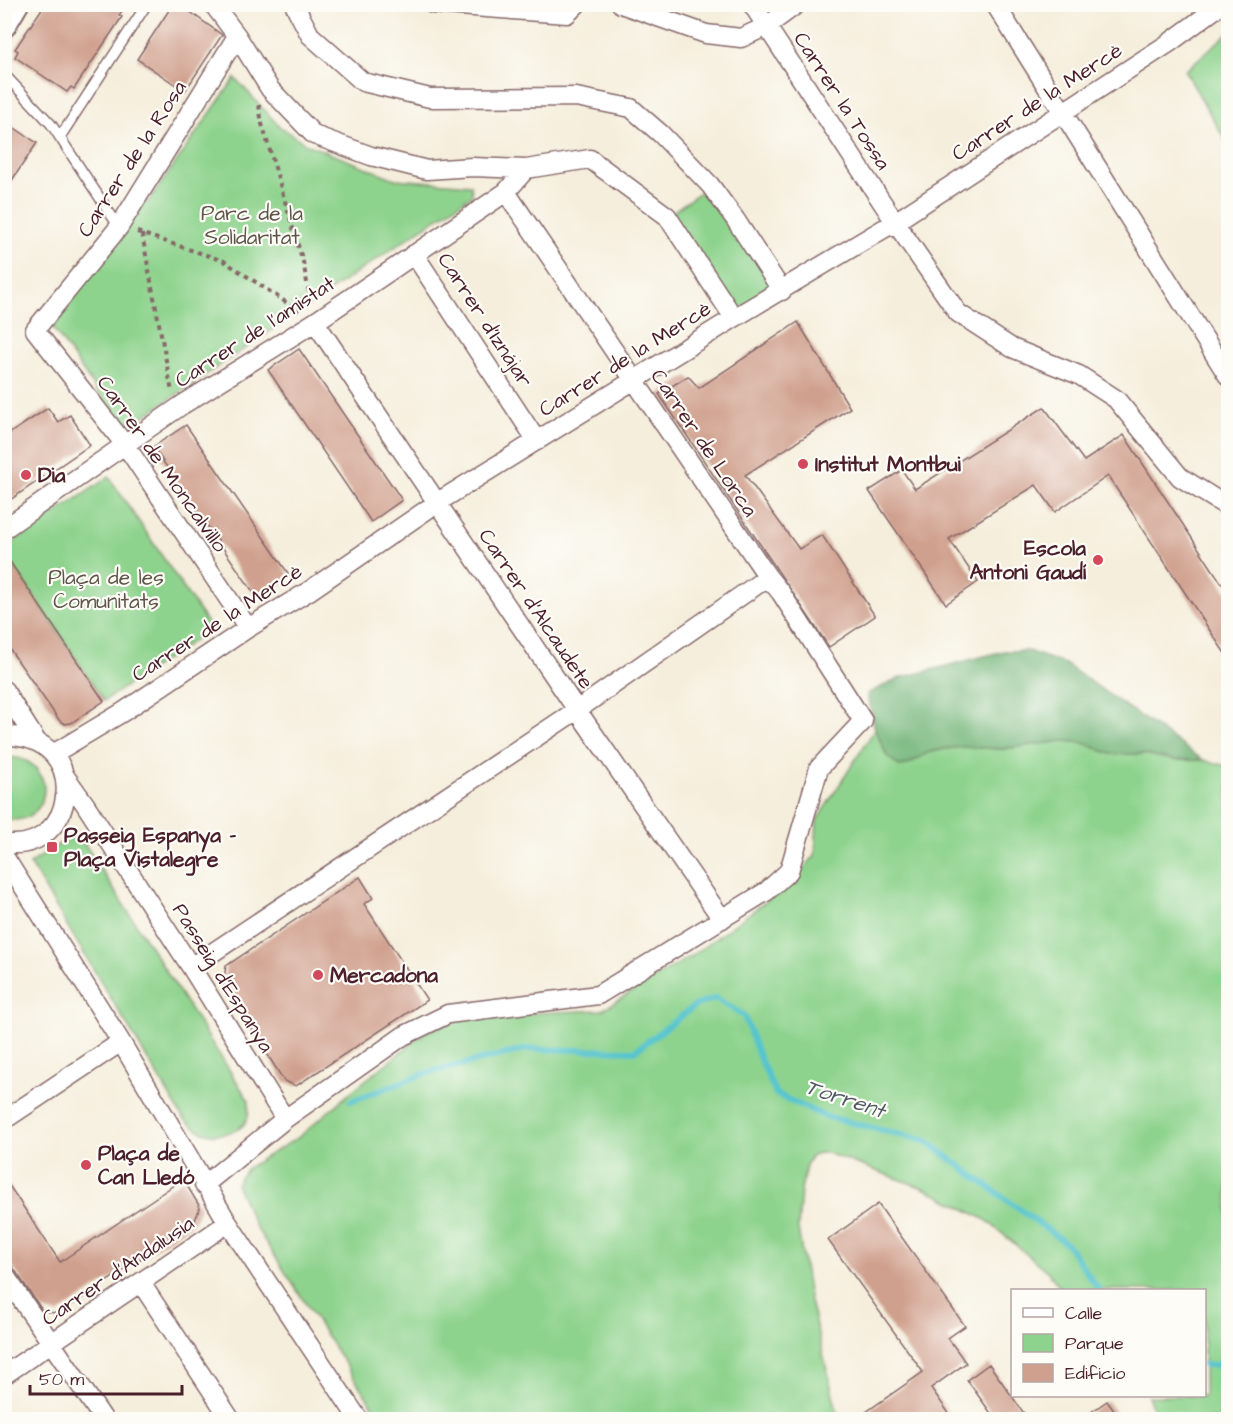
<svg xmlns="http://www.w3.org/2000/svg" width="1233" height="1424" viewBox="0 0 1233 1424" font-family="'Architects Daughter',sans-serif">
<rect width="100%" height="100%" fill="#fdfcf7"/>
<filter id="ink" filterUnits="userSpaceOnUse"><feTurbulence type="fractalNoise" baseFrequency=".0167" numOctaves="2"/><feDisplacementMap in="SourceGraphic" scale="12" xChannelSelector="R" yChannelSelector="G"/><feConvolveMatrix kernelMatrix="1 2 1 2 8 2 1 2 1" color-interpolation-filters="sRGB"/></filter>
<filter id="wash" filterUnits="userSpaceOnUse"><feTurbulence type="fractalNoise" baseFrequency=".008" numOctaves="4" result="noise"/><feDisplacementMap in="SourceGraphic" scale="24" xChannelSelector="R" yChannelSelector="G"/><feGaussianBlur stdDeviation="1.35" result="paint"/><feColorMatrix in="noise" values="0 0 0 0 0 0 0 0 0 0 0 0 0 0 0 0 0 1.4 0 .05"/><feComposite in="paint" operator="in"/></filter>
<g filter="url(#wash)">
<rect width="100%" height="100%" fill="#f5eedc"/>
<path fill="#8ed38d" stroke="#6c795c" stroke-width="1.5" d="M 1228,33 L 1228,145 L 1185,71 Z
M 235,78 L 279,126 L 306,144 L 395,179 L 471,185 L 472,195 L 134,423 L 117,420 L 53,328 L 137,200 L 148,202 Z
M 710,185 L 782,291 L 734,318 L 667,216 Z
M 109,477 L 211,629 L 104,701 L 5,553 L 4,548 Z
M 875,729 L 887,756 L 907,764 L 928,753 L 944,749 L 963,747 L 1002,749 L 1062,741 L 1081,742 L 1111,754 L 1144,754 L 1175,760 L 1203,760 L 1228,766 L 1228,1419 L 1157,1419 L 1148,1396 L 1204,1396 L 1204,1290 L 1062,1290 L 1048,1272 L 986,1220 L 926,1189 L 827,1153 L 819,1153 L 811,1157 L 806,1165 L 801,1190 L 798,1228 L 809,1297 L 839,1419 L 381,1419 L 255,1226 L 236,1184 L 247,1168 L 299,1137 L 358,1086 L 428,1031 L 467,1016 L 602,1010 L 693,955 L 784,888 L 815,856 L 817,820 Z
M 11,757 C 61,762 50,829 5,819 L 4,758 Z
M 77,832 L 249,1101 C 248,1105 249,1112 248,1116 C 243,1135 213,1138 199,1130 C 193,1127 188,1122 183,1118 L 30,864 Z"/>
<path fill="#72b578" stroke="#5e6a52" stroke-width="1.5" d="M 1004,651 L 1028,651 L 1065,664 L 1203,760 L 1175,760 L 1144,754 L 1111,754 L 1081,742 L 1062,741 L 1002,749 L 963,747 L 944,749 L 928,753 L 907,765 L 899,766 L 887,756 L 875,729 L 867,694 L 900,678 Z"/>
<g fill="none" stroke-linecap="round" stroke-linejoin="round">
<path stroke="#57c4ce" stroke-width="6" d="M 351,1101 L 427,1073 L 527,1049 L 635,1051 L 696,1005 L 716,998 L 744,1016 L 760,1059 L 776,1094 L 824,1116 L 926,1141 L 1067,1244 L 1099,1290
M 1204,1365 L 1217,1365 L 1228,1359"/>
</g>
<g id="blocks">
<path fill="#d0a08e" d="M 45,4 L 127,4 L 119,15 L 122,17 L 74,89 L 71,87 L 67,92 L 15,57 L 18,51 L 15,49 Z
M 173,4 L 179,4 L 222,35 L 185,91 L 137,59 Z
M 4,121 L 37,143 L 4,192 Z
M 798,322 L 850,408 L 745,475 L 799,549 L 822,535 L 875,616 L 829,647 L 659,394 L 688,376 L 699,388 Z
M 299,349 L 402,500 L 371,522 L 268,370 Z
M 1044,407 L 1084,461 L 1124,435 L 1228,593 L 1228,658 L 1108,476 L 1055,512 L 1036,485 L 949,539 L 978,582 L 946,604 L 869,491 L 902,470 L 915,489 Z
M 48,408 L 58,422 L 70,415 L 90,445 L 4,504 L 4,437 Z
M 186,425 L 290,576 L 258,599 L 153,447 Z
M 4,553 L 104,701 L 71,723 L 65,724 L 59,720 L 4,641 Z
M 360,877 L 373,898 L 364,904 L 427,1000 L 296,1086 L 284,1081 L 223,984 L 226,966 Z
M 4,1178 L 60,1262 L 183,1179 L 200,1207 L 194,1223 L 58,1314 L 42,1310 L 4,1254 Z
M 878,1204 L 965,1326 L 948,1338 L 966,1363 L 931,1388 L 953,1419 L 856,1419 L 923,1372 L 828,1240 Z
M 989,1364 L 1028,1419 L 995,1419 L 967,1380 Z
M 1107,1401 L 1120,1419 L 1081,1419 Z"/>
</g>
</g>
<g filter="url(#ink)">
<use href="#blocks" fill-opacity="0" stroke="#866769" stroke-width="1.5"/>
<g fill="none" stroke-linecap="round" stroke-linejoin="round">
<defs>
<path id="service" d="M 4,74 L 51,124 L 119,227
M 60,137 L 147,4"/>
<path id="minor" d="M 213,4 L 237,36 L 270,89 L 314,135 L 371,156 L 427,170 L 472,167 L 526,169 L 590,159 L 667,216 L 734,318
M 294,4 L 310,35 L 363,82 L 430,98 L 576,97 L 631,108 L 661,134 L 710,185 L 735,219 L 782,291
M 432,4 L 567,14 L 577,4
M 621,4 L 706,34 L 741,38 L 767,26 L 797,4
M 752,4 L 895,222 L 958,313 L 1012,348 L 1079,375 L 1116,399 L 1180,477 L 1228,507
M 995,4 L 1228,376
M 237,36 L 119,227 L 35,330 L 126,446 L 248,628
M 414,254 L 537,441
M 315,322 L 577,710 L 722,919
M 4,529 L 182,405 L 315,322 L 506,192 L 526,169
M 4,690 L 37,742
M 4,736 C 95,734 77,856 4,843
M 53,754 L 123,712 L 248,628 L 309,591 L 438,502 L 734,318 L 895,222 L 1169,43 L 1222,4
M 65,776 L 85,804 L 191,967 L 285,1119
M 4,856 L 121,1042 L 228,1223 L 359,1420
M 191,967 L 577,710 L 768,577
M 4,1120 L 121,1042
M 204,1185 L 285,1119 L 403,1036 L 448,1014 L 598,995 L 767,891 L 789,871 L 819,768 L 863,721 L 781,593 L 768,577 L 506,192
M 4,1274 L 104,1420
M 141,1283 L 231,1420
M 4,1375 L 228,1223"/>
<path id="tertiary" d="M 4,26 L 17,4"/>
</defs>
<use href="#service" stroke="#866769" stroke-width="12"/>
<use href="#minor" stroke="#866769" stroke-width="21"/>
<use href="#tertiary" stroke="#866769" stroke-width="26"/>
<path stroke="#866769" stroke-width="4" stroke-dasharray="4.5 4.5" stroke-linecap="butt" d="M 259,105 L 262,124 L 303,262 L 311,303
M 137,232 L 224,261 L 299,311
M 142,234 L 172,392"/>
<use href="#service" stroke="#fff" stroke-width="9"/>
<use href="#minor" stroke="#fff" stroke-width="18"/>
<use href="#tertiary" stroke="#fff" stroke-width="22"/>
</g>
</g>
<g fill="#d1495b" stroke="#fdfcf7" stroke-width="2">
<circle cx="803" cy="464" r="6"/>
<circle cx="26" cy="475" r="6"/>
<circle cx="1098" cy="560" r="6"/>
<rect x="46" y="841" width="12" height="12" rx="3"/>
<circle cx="318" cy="975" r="6"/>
<circle cx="86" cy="1165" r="6"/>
</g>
<g text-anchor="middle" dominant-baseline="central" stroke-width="4.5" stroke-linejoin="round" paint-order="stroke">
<g font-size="21" fill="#4a1f2b" stroke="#fdfcf7">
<text transform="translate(842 101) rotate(57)">Carrer la Tossa</text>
<text transform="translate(1037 102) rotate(-33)">Carrer de la Mercè</text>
<text transform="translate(132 159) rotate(-57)">Carrer de la Rosa</text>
<text transform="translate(485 320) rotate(57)">Carrer d'Iznájar</text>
<text transform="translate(255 332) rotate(-33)">Carrer de l'amistat</text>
<text transform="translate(625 359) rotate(-32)">Carrer de la Mercè</text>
<text transform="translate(704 443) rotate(56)">Carrer de Lorca</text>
<text transform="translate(162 464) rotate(55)">Carrer de Moncalvillo</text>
<text transform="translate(536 609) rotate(56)">Carrer d'Alcaudete</text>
<text transform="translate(217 623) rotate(-33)">Carrer de la Mercè</text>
<text transform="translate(223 978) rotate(58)">Passeig d'Espanya</text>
<text transform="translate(118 1271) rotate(-34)">Carrer d'Andalusia</text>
</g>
<g font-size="21" fill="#5e5548" stroke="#fdfcf7">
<text x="252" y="213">Parc de la<tspan x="252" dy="24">Solidaritat</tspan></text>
<text x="106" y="577">Plaça de les<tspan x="106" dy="24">Comunitats</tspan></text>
</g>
<g font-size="21" font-weight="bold" fill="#4a1f2b" stroke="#fdfcf7" text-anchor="start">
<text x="815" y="464">Institut Montbui</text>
<text x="38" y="475">Dia</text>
<text x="1086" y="548" text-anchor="end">Escola<tspan x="1086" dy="24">Antoni Gaudí</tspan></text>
<text x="64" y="835">Passeig Espanya -<tspan x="64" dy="24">Plaça Vistalegre</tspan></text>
<text x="330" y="975">Mercadona</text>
<text x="98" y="1153">Plaça de<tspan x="98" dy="24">Can Lledó</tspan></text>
</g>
<g font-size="22" font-style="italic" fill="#4f5964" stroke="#fdfcf7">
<text transform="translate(845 1099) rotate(18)">Torrent</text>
</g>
</g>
<rect width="1233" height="1424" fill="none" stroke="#fdfcf7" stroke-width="24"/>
<rect x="1011" y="1289" width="195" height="108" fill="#fdfcf7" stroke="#b5a4a5" stroke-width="1.5"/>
<rect x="1023" y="1308" width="30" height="9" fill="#ffffff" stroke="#b5a4a5" stroke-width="1.5"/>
<text x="1065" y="1319" font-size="18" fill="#4a1f2b">Calle</text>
<rect x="1023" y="1334" width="30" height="18" fill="#8ed38d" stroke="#b5a4a5" stroke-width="1.5"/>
<text x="1065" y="1349" font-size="18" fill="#4a1f2b">Parque</text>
<rect x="1023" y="1364" width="30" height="18" fill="#d0a08e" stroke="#b5a4a5" stroke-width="1.5"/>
<text x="1065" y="1379" font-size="18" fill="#4a1f2b">Edificio</text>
<path d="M30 1385v9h152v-9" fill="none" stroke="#4a1f2b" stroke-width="3"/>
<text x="39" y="1385" font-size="18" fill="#4a1f2b" stroke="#fdfcf7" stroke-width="4.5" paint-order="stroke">50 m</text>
</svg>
